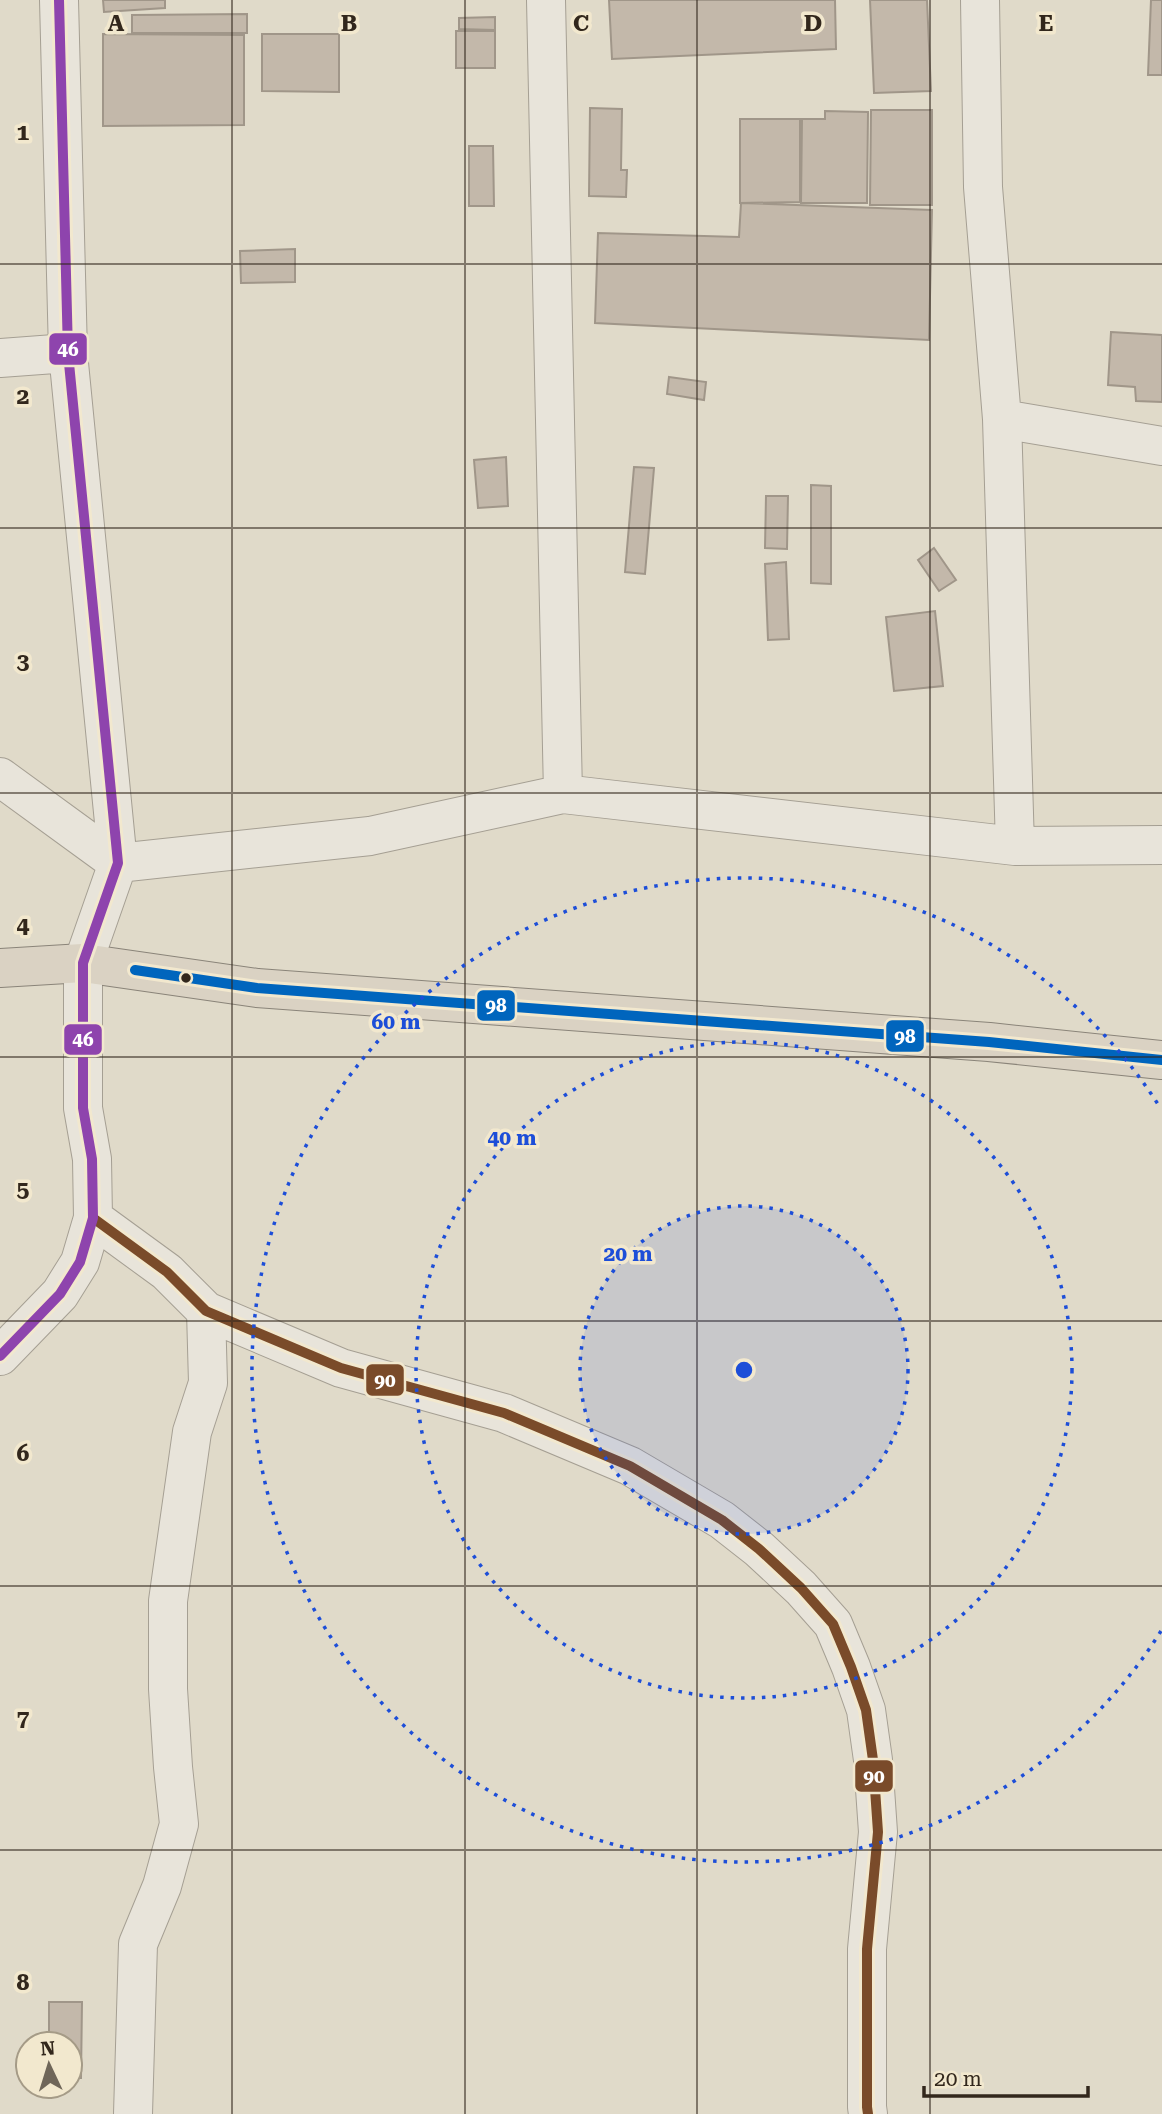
<svg xmlns="http://www.w3.org/2000/svg" width="1162" height="2114" viewBox="0 0 1162 2114" font-family="'Roboto Serif',serif">
<rect width="100%" height="100%" fill="#e0dac9"/>
<path fill="#c3b8aa" stroke="#a09689" stroke-width="2" d="M 103,0 L 165,0 L 165,8 L 104,12 Z
M 609,0 L 835,0 L 836,49 L 612,59 Z
M 870,0 L 927,0 L 931,91 L 874,93 Z
M 1151,0 L 1162,0 L 1162,75 L 1148,75 Z
M 247,14 L 247,33 L 132,33 L 132,15 Z
M 495,17 L 495,30 L 459,29 L 459,18 Z
M 456,31 L 495,31 L 495,68 L 456,68 Z
M 103,34 L 244,35 L 244,125 L 103,126 Z
M 262,34 L 339,34 L 339,92 L 262,91 Z
M 590,108 L 622,109 L 621,170 L 627,170 L 626,197 L 589,196 Z
M 871,110 L 932,110 L 932,205 L 870,205 Z
M 825,111 L 868,112 L 867,203 L 801,203 L 802,119 L 825,119 Z
M 740,119 L 800,119 L 800,202 L 740,203 Z
M 469,146 L 493,146 L 494,206 L 469,206 Z
M 741,203 L 932,210 L 929,340 L 595,323 L 598,233 L 739,237 Z
M 295,249 L 295,282 L 241,283 L 240,251 Z
M 1111,332 L 1162,335 L 1162,402 L 1136,401 L 1135,387 L 1108,385 Z
M 669,377 L 706,382 L 704,400 L 667,394 Z
M 506,457 L 508,506 L 478,508 L 474,460 Z
M 634,467 L 654,468 L 645,574 L 625,572 Z
M 811,485 L 831,486 L 831,584 L 811,583 Z
M 766,496 L 788,496 L 787,549 L 765,548 Z
M 934,548 L 956,580 L 939,591 L 918,560 Z
M 786,562 L 789,639 L 768,640 L 765,564 Z
M 935,611 L 943,686 L 894,691 L 886,617 Z
M 49,2002 L 82,2002 L 81,2078 L 70,2078 L 70,2044 L 49,2044 Z"/>
<g fill="none" stroke-linecap="round" stroke-linejoin="round">
<defs>
<path id="minor" d="M 546,0 L 563,794
M 0,358 L 68,353
M 1002,419 L 1162,446
M 0,777 L 118,863 L 370,836 L 563,794 L 1015,846 L 1002,419 L 983,187 L 980,0
M 1015,846 L 1162,845
M 93,1218 L 167,1272 L 206,1311 L 341,1368 L 504,1413 L 630,1466 L 722,1520 L 759,1549 L 801,1588 L 833,1624 L 851,1667 L 866,1710 L 873,1760 L 878,1832 L 867,1949 L 867,2107 L 868,2114
M 0,1356 L 60,1294 L 80,1262 L 93,1218 L 92,1159 L 83,1108 L 83,963 L 118,863 L 68,353 L 59,0
M 133,2114 L 138,1944 L 162,1886 L 179,1824 L 173,1767 L 168,1689 L 168,1601 L 192,1432 L 208,1383 L 206,1311"/>
<path id="trunk" d="M 0,968 L 83,963 L 257,988 L 989,1042 L 1162,1060"/>
</defs>
<use href="#minor" stroke="#a59f93" stroke-width="40"/>
<use href="#trunk" stroke="#8a8479" stroke-width="40"/>
<use href="#minor" stroke="#e8e4da" stroke-width="38"/>
<use href="#trunk" stroke="#dad2c3" stroke-width="38"/>
<defs>
<path id="bus-1" d="M 135,970 L 257,988 L 989,1042 L 1162,1060"/>
<path id="bus-2" d="M 93,1218 L 167,1272 L 206,1311 L 341,1368 L 504,1413 L 630,1466 L 722,1520 L 759,1549 L 801,1588 L 833,1624 L 851,1667 L 866,1710 L 873,1760 L 878,1832 L 867,1949 L 867,2107 L 868,2114"/>
<path id="bus-3" d="M 0,1356 L 60,1294 L 80,1262 L 93,1218 L 92,1159 L 83,1108 L 83,963 L 118,863 L 68,353 L 59,0"/>
</defs>
<use href="#bus-1" stroke="#f2e8ce" stroke-width="16"/>
<use href="#bus-2" stroke="#f2e8ce" stroke-width="16"/>
<use href="#bus-3" stroke="#f2e8ce" stroke-width="16"/>
<use href="#bus-1" stroke="#0065bd" stroke-width="10"/>
<use href="#bus-2" stroke="#7a4b2a" stroke-width="10"/>
<use href="#bus-3" stroke="#8e44ad" stroke-width="10"/>
</g>
<path fill="none" stroke="#32271c" stroke-width="2" stroke-opacity="0.55" d="M 232,0 L 232,2114M 465,0 L 465,2114M 697,0 L 697,2114M 930,0 L 930,2114M 0,264 L 1162,264M 0,528 L 1162,528M 0,793 L 1162,793M 0,1057 L 1162,1057M 0,1321 L 1162,1321M 0,1586 L 1162,1586M 0,1850 L 1162,1850"/>
<circle cx="744" cy="1370" r="164" fill="#1d4ed8" fill-opacity=".12"/>
<g fill="none" stroke="#1d4ed8" stroke-width="3.5" stroke-dasharray="3.5 7">
<circle cx="744" cy="1370" r="164"/>
<circle cx="744" cy="1370" r="328"/>
<path d="M1161 1631A492 492 0 1 1 1161 1109"/>
</g>
<circle fill="#32271c" stroke="#f2e8ce" stroke-width="2.5" cx="186" cy="978" r="6"/>
<g font-size="23" text-anchor="middle" font-weight="bold" fill="#32271c" stroke="#f2e8ce" stroke-width="7" stroke-linejoin="round" paint-order="stroke">
<text x="116" y="31">A</text>
<text x="349" y="31">B</text>
<text x="581" y="31">C</text>
<text x="813" y="31">D</text>
<text x="1046" y="31">E</text>
<text x="23" y="140">1</text>
<text x="23" y="404">2</text>
<text x="23" y="669">3</text>
<text x="23" y="933">4</text>
<text x="23" y="1197">5</text>
<text x="23" y="1461">6</text>
<text x="23" y="1726">7</text>
<text x="23" y="1990">8</text>
</g>
<circle cx="744" cy="1370" r="10" fill="#1d4ed8" stroke="#f2e8ce" stroke-width="3.5"/>
<g font-size="21" text-anchor="middle" font-weight="bold" fill="#1d4ed8" stroke="#f2e8ce" stroke-width="7" stroke-linejoin="round" paint-order="stroke">
<text x="396" y="1029">60 m</text>
<text x="512" y="1145">40 m</text>
<text x="628" y="1261">20 m</text>
</g>
<g stroke="#f2e8ce" stroke-width="2.5">
<rect x="48" y="332" width="40" height="34" rx="7" fill="#8e44ad"/>
<rect x="476" y="989" width="40" height="33" rx="7" fill="#0065bd"/>
<rect x="885" y="1019" width="40" height="34" rx="7" fill="#0065bd"/>
<rect x="63" y="1023" width="40" height="33" rx="7" fill="#8e44ad"/>
<rect x="365" y="1363" width="40" height="34" rx="7" fill="#7a4b2a"/>
<rect x="854" y="1759" width="40" height="34" rx="7" fill="#7a4b2a"/>
</g>
<g font-size="19" text-anchor="middle" font-weight="bold" fill="#fff">
<text x="68" y="356">46</text>
<text x="496" y="1012">98</text>
<text x="905" y="1043">98</text>
<text x="83" y="1046">46</text>
<text x="385" y="1387">90</text>
<text x="874" y="1783">90</text>
</g>
<g transform="translate(49 2065) rotate(356)"><circle r="33" fill="#f2e8ce" stroke="#a59b87" stroke-width="2"/>
<path d="M0-5L12 26L0 18L-12 26Z" fill="#6f6659"/>
<text y="-10" font-size="19" font-weight="bold" text-anchor="middle" fill="#32271c">N</text>
</g>
<path d="M924 2086v10h164v-10" fill="none" stroke="#32271c" stroke-width="3.5"/>
<text x="934" y="2086" font-size="21" fill="#32271c" stroke="#f2e8ce" stroke-width="5" paint-order="stroke">20 m</text>
</svg>
